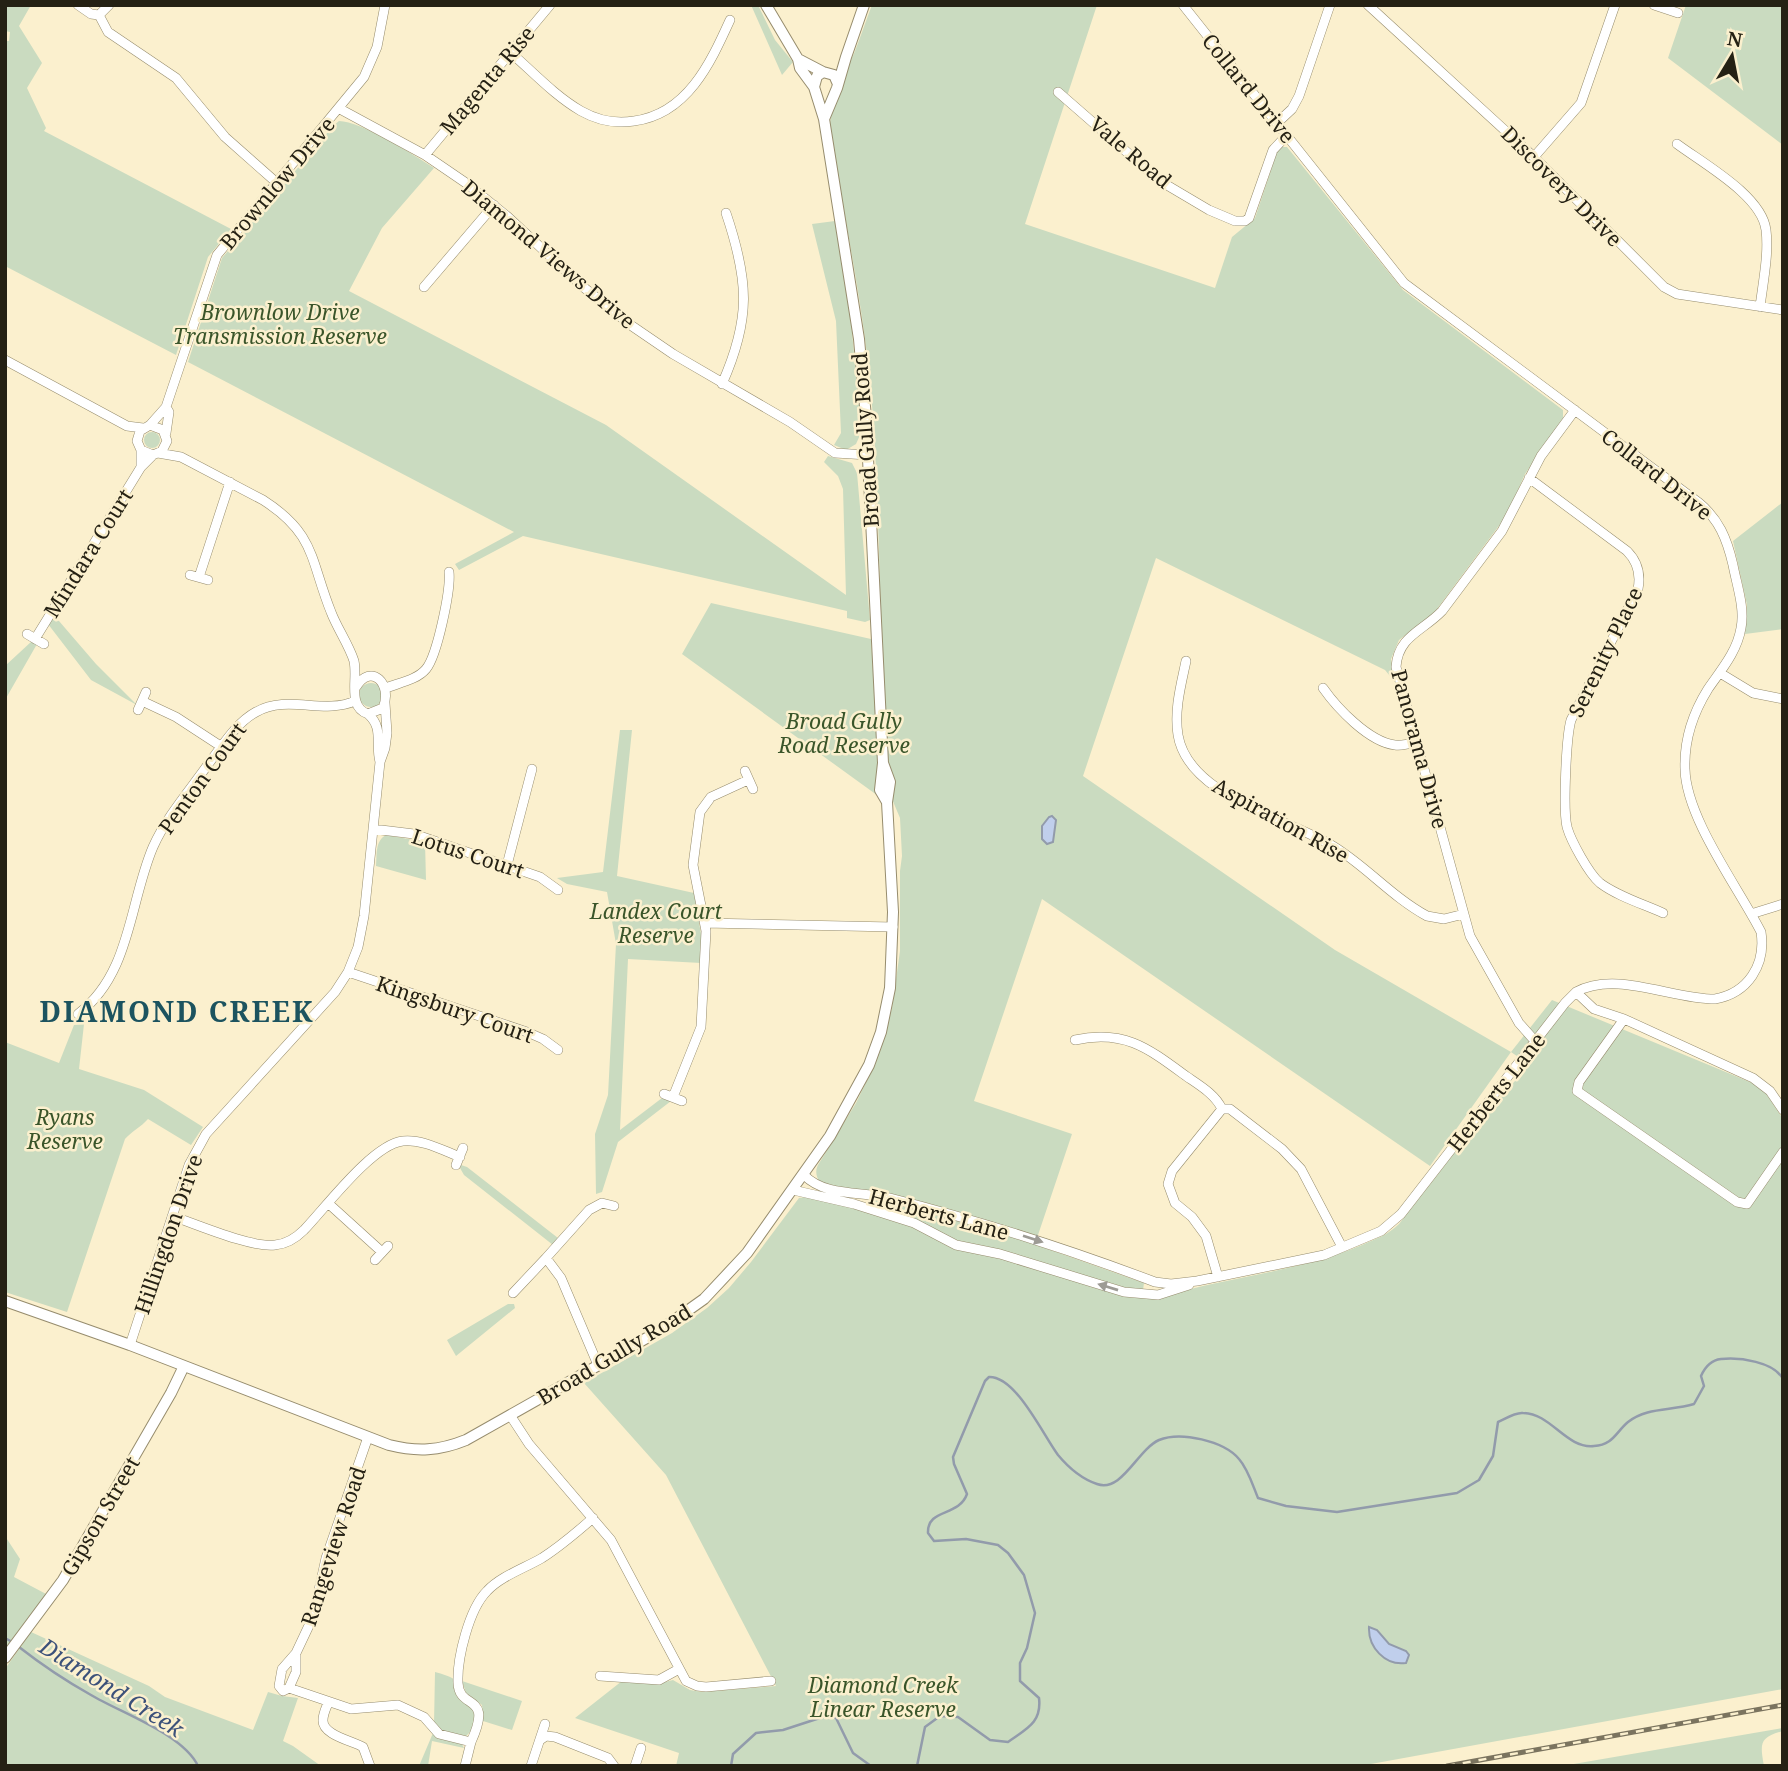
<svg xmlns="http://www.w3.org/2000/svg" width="1788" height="1771" viewBox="0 0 1788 1771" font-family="'Noto Serif',serif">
<rect width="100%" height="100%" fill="#fbf0ce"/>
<path fill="#cadbc0" d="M 5,5 L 31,5 L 19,26 L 42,63 L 27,88 L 46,128 L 44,131 L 231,229 L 208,257 L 176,355 L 5,266 L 5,41 L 9,41 L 10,32 L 5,31 Z
M 751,5 L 758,5 L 775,40 L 793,62 L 782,75 Z
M 872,5 L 1097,5 L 1025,224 L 1215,288 L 1232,237 L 1255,218 L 1277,152 L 1281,147 L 1287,147 L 1403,290 L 1563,410 L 1563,418 L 1525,474 L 1507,515 L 1498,527 L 1434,613 L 1399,640 L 1391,659 L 1395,682 L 1385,670 L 1156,558 L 1083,776 L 1335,950 L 1511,1052 L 1552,1000 L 1762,1087 L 1783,1119 L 1783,1689 L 1360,1766 L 676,1766 L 679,1753 L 575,1718 L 622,1681 L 661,1683 L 673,1680 L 690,1690 L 702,1692 L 776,1686 L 666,1475 L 584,1383 L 672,1333 L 707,1308 L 729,1288 L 751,1262 L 799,1198 L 806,1197 L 870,1205 L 869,1200 L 873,1198 L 994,1230 L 1144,1283 L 1143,1290 L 1128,1297 C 1158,1301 1183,1290 1212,1284 C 1263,1273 1314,1265 1362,1245 C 1375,1239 1388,1235 1399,1224 L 1487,1111 L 1530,1065 L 1511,1052 L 1430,1166 L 1042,899 L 974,1101 L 1072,1134 L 1037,1238 L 820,1182 C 816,1177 815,1171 818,1165 L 856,1103 L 871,1072 L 882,1044 L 892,1008 L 900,951 L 900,871 L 902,856 L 900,818 L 892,799 C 878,672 882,545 873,418 C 867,321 845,224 830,129 C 830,101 844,76 855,51 C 861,36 866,20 872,5 Z
M 1686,5 L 1783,5 L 1783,145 L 1668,58 Z
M 339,121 C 361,121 414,155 434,168 L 382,228 L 349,291 L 606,425 L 846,595 L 843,489 L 838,476 L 824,462 L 828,456 L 852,463 L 857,473 L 870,620 L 865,622 L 847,618 L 847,611 L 523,536 L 459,570 L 455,564 L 514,532 L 188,362 L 222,258 L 333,126 Z
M 835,221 L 850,312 L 859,403 L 860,435 L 856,444 L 846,450 L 834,445 L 841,433 L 836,321 L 812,224 Z
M144 440a8 8 0 1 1 16 0a8 8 0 1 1-16 0Z
M 1783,502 L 1783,629 L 1745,634 L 1747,605 L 1733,541 Z
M 711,603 L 871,639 L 881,798 L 682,654 Z
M 51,618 L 59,621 L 96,664 L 137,705 L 91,680 L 48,624 Z
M 32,641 L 37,644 L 5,700 L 5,666 Z
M359 695a12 12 0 1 1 24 0a12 12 0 1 1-24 0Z
M 620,730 L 632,730 L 617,876 L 694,893 L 701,934 L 701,963 L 628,959 L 620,1130 L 662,1098 L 671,1101 L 618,1142 L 602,1192 L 596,1194 L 595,1134 L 608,1095 L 616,944 L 607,892 L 567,884 L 557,878 L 603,872 Z
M 386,835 L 425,842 L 426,880 L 376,866 C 377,854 375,841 386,835 Z
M 84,1024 L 79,1069 L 144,1090 L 203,1127 L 191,1145 L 148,1119 C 141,1127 132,1131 125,1139 L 67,1312 L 5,1292 L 5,1042 L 59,1063 L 74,1025 Z
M 461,1165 L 467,1167 L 558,1238 L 553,1245 L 464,1175 L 460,1168 Z
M 508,1304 L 514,1304 L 515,1308 L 456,1356 L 447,1340 Z
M 5,1536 L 20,1559 L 14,1577 L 48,1595 L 5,1652 Z
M 31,1632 L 149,1686 L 165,1697 L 253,1730 L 268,1692 L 282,1696 L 298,1698 L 283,1741 L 293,1746 L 321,1766 L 5,1766 L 5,1669 Z
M 435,1672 C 442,1674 451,1676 456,1681 C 470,1695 485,1720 466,1736 L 441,1731 L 434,1724 Z
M 462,1681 L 522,1701 L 512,1730 L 483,1721 L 482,1705 L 466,1693 Z
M 1783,1728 L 1783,1731 C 1759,1737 1760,1744 1764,1766 L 1562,1766 Z
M 433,1733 L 461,1742 L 464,1748 L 432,1741 L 428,1766 L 419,1766 Z"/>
<path fill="#c0cfec" stroke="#929bab" stroke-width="2" d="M 1052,816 L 1056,820 L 1053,842 L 1047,844 L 1042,839 L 1042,826 L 1049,817 Z
M 1369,1627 L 1377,1630 L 1389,1644 L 1406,1651 L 1409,1655 L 1406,1663 C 1385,1666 1368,1647 1369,1627 Z"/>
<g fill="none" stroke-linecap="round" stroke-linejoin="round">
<path stroke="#929bab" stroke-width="2.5" d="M 5,1638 L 14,1643
M 19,1647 C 42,1665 66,1681 91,1695 C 121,1713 183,1734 198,1766
M 731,1766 L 733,1754 L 756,1733 L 783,1730 L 829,1715 L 836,1718 L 853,1753 L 871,1766
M 917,1766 L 925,1727 L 940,1716 L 958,1717 L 990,1740 L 1008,1742 C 1026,1729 1042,1723 1039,1698 L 1020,1681 L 1020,1663 L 1027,1648 L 1035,1613 L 1024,1575 L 1008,1553 L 998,1545 L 966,1539 L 934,1541 L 928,1533 C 927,1508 959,1517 967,1494 L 954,1464 L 953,1457 L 985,1381 L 989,1377 C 1016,1376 1043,1435 1058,1455 C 1068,1467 1082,1479 1097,1484 C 1122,1493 1137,1450 1159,1440 C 1181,1431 1224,1441 1239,1459 C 1248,1469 1253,1486 1258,1498 L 1286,1506 L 1337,1512 L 1457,1493 L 1479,1480 L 1493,1456 L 1498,1422 C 1505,1419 1515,1412 1523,1413 C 1551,1413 1566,1449 1594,1446 C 1613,1445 1616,1432 1628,1422 C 1647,1407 1671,1411 1694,1404 L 1704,1386 L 1701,1376 C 1705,1367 1712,1360 1721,1359 C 1740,1357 1774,1362 1783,1379"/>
<defs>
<path id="minor" d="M 78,5 L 91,14 L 99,15
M 1183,5 L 1404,283 L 1698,502 C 1719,519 1727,539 1733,565 C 1737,586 1745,608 1741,628 C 1737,652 1721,670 1708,689 C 1693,713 1684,741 1685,769 C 1686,818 1738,887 1761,932 C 1766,965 1748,993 1715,999 C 1671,999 1616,970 1576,992
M 1368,5 L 1534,157 L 1664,287 L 1677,294 L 1783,310
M 1654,5 L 1678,13
M 99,15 L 108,32 L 176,78 L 225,137 L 277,183
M 99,15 L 109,5
M 510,52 C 533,72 555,96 581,111 C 597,120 616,124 634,121 C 687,114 710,64 730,20
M 1058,92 L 1160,181 L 1209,210 L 1235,221 L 1245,221 L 1249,218 L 1273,150 L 1287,135
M 340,109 L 425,155 L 466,183 L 508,217 L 582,286 L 632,326 L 673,354 L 790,422 L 835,453 L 868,455
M 1277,123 L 1292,109 L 1299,96 L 1330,5
M 1677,144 C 1704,164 1762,196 1766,230 C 1769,254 1763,282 1760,307
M 425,155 L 550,5
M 1534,157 L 1581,103 L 1615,5
M 424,287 L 494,205
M 5,360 L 127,426 L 143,428
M 722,384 C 751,319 749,281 726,213
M 150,425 L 166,407 L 217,255 L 364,77 L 377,47 L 385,5
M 166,433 L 169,412 L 166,407
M 141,450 L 153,455 L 162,451 L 167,441 L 163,430 L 150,425 L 140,431 L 137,441 L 141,450 L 141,467
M 158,453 L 181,457 L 263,500 C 316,534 310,560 331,612 C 337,628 349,645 354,661 C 358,680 347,707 368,714 L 383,708 C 393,684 371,662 356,687
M 1529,478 L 1627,551 C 1638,562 1641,574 1638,589 L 1571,720 C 1566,738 1563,810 1567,827 C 1571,841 1589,874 1600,883 C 1617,896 1643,904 1663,913
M 190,575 L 208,580
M 199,577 L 230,482
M 27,634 L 44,644
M 35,639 L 141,467 L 153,455
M 1186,661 C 1181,685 1174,710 1178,735 C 1188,796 1287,818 1333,846 C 1366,866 1392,897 1427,916 L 1444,919 L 1464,914
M 1720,673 L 1753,693 L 1783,699
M 386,688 C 398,683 417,680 426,669 C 437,656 451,590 449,572
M 1323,688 C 1337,708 1369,742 1395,745 C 1402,746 1409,744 1416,742
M 142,701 L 176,717 L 222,747
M 138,710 L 146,692
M 368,714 C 384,728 375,743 380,762
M 745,771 L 753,789
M 373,829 L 414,834 L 540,877 L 558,890
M 507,865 L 532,769
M 1751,914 L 1783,904
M 705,923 L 893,927
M 348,972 L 527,1032 L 543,1039 L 558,1050
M 78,1014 C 131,974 129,903 153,847 C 167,816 190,790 209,763 C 223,745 236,723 256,712 C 288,694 323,715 355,701
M 1624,1019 L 1579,1082 L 1577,1091 L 1737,1202 L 1747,1204 L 1783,1152
M 1075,1040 C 1124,1029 1148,1048 1186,1076 C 1199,1085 1215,1094 1222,1109
M 1535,1041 L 1519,1023 L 1470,936 L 1396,667 C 1398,636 1423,631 1442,611 L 1502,531 L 1541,456 L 1575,410
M 664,1094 L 682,1101
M 673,1097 L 701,1027 L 706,931 L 693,865 L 700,812 L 711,797 L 748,780
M 456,1165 L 463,1148
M 804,1175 C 825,1197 862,1191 890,1198 C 980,1221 1068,1249 1155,1282 L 1171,1284 L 1197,1281 L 1324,1255 L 1381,1231 L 1401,1214 L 1565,1003 L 1576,992 L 1594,1009 L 1624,1019 L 1753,1078 L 1770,1091 L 1783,1110
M 793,1190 L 854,1204 L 914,1223 L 956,1245 L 1000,1254 L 1124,1292 L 1158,1295 L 1189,1285
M 329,1204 L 382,1252
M 172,1216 C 196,1224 251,1248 275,1245 C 287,1244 296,1238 304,1230 C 326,1207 373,1144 403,1141 C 422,1139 442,1150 460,1157
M 375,1260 L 388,1246
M 1218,1277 L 1206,1236 L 1192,1217 L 1175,1203 L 1168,1184 L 1172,1171 L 1222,1109 L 1230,1109 L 1282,1149 L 1301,1169 L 1342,1247
M 513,1293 L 546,1258
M 130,1345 L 189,1165 L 206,1134 L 335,992 L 348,972 L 358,947 L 364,916 L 380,762 L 385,748 L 387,733 L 385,703
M 598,1365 L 561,1278 L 546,1258 L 589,1210 L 602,1203 L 614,1206
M 510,1415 L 529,1444 L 611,1540 L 686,1681 L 697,1686 L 706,1687 L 771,1681
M 296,1653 L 296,1672 L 289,1688 L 283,1691 L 279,1686 L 282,1669 L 296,1653 L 313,1617 L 326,1558 L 368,1437
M 600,1676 L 659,1680 L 679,1669
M 289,1688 L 351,1709 L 398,1705 L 424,1717 L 439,1734 L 471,1742 L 465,1766
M 328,1703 C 326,1708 323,1714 323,1720 C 322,1735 353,1741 363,1747 L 370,1766
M 540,1740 L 546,1736 L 555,1737 L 608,1758 L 614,1766
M 471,1742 C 494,1692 459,1711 458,1683 C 457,1658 469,1609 487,1591 C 501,1576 525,1568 542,1558 C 561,1546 577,1532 593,1518
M 531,1766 L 545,1724
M 635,1766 L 641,1748"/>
<path id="tertiary" d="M 766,5 L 798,59 L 800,68 L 814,87 L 824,119 L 859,339 L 866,418 L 883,763 L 880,790 L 887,802
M 798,59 L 823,72
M 814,87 L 817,76 L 823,72 L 834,75 L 838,84
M 824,119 L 837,88 L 846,57 L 864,5
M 5,1301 L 130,1345 L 389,1445 C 417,1452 439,1451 466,1440 L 659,1331 L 704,1299 L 747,1253 L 830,1136 L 869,1065 L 881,1032 L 890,988 L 893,912 L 887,802 L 890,782 L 883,763
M 5,1658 L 63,1580 L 171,1393 L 184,1366"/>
</defs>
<use href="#minor" stroke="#968c6d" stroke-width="10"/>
<use href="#tertiary" stroke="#968c6d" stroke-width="12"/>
<use href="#minor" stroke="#fff" stroke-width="9"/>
<use href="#tertiary" stroke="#fff" stroke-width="10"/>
<defs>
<path id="rail" d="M 1447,1766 L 1783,1705"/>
</defs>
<use href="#rail" stroke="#7b745f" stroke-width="5"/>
<use href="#rail" stroke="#fbf0ce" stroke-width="2.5" stroke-dasharray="8" stroke-linecap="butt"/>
</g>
<defs><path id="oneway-solid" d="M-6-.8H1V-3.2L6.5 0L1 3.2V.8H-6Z" transform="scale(1.75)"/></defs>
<g fill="#9d9b95">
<use href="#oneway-solid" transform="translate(1033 1239) rotate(18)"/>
<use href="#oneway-solid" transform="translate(1108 1287) rotate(-163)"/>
</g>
<g text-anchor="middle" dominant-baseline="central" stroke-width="5" stroke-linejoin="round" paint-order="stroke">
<g font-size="21" fill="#252114" stroke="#fbf0ce">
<text transform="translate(487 80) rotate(-50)">Magenta Rise</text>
<text transform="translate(1249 88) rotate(51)">Collard Drive</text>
<text transform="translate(1131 152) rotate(40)">Vale Road</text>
<text transform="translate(277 183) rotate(-50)">Brownlow Drive</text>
<text transform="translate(1562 186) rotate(45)">Discovery Drive</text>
<text transform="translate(549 254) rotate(40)">Diamond Views Drive</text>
<text transform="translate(865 440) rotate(-94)">Broad Gully Road</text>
<text transform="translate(1657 474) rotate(38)">Collard Drive</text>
<text transform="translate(88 553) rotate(-58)">Mindara Court</text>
<text transform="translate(1605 652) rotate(-64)">Serenity Place</text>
<text transform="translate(1420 749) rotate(75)">Panorama Drive</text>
<text transform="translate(202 778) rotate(-54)">Penton Court</text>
<text transform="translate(1281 820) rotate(29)">Aspiration Rise</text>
<text transform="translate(468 853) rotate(18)">Lotus Court</text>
<text transform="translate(455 1009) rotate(19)">Kingsbury Court</text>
<text transform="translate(1496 1092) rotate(-52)">Herberts Lane</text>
<text transform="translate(939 1214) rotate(15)">Herberts Lane</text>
<text transform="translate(168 1234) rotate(-71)">Hillingdon Drive</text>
<text transform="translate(614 1354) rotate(-31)">Broad Gully Road</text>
<text transform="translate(100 1516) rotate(-60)">Gipson Street</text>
<text transform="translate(333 1546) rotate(-72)">Rangeview Road</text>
</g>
<g font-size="21" font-style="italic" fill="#3a552a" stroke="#fbf0ce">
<text x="280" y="312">Brownlow Drive<tspan x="280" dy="24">Transmission Reserve</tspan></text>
<text x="844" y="721">Broad Gully<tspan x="844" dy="24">Road Reserve</tspan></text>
<text x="656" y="911">Landex Court<tspan x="656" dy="24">Reserve</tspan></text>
<text x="65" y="1117">Ryans<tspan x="65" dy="24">Reserve</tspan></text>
<text x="883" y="1685">Diamond Creek<tspan x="883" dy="24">Linear Reserve</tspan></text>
</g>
<g font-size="23" font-style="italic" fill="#3c517a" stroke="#fbf0ce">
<text transform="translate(112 1687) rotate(32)">Diamond Creek</text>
</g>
<g font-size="28" font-weight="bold" letter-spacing="2" fill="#1c535f" stroke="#fbf0ce">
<text x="177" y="1011">DIAMOND CREEK</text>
</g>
</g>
<rect width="1788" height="1771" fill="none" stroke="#252114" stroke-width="14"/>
<g transform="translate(1732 56) rotate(10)" stroke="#fbf0ce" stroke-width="5" paint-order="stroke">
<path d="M0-5L12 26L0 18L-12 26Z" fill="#252114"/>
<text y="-10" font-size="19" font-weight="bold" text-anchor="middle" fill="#252114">N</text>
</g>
</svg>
